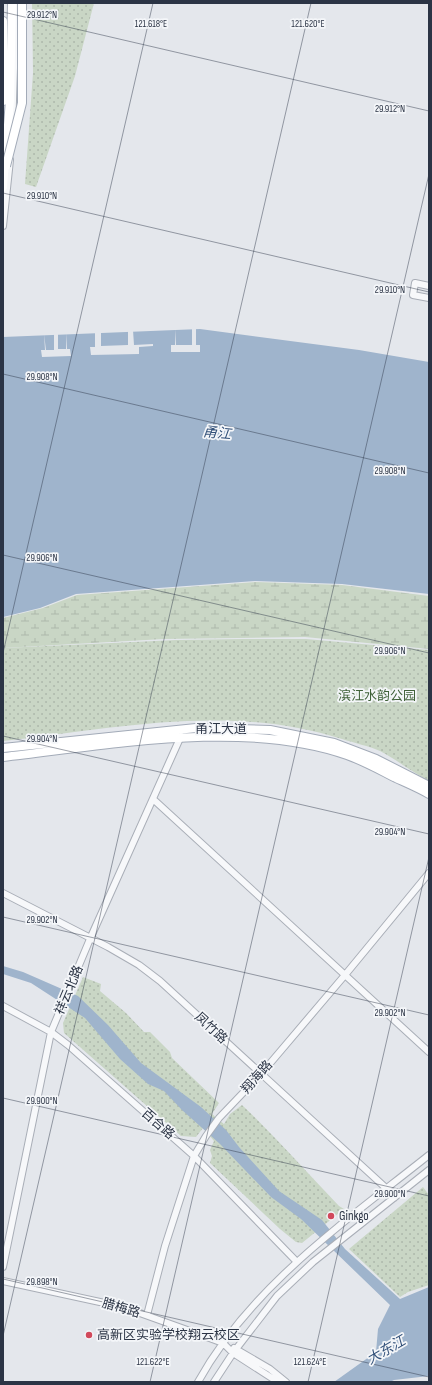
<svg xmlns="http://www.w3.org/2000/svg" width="432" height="1385" viewBox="0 0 432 1385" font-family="'Sofia Sans Condensed','Noto Sans SC',sans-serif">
<defs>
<pattern id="grass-dots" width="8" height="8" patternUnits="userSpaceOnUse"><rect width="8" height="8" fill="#c9d6c5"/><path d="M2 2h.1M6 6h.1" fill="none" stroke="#adb8ab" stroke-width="1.8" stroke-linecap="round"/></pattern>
<pattern id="wetland-marsh" width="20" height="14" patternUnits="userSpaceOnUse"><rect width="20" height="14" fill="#c9d6c5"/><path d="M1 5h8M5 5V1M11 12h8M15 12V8" fill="none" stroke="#adb8ab"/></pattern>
</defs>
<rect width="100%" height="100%" fill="#e4e7ec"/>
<path fill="url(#grass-dots)" d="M 32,3 L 94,3 L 75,76 L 36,187 L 25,184 L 33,73 Z
M 243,639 L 306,639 L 429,650 L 429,781 C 412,772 397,760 380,751 C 369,746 354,743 342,739 C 230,703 117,728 3,741 L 3,648 L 177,640 Z
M 83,977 L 101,984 L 100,991 L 126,1013 L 144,1032 L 150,1032 L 170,1052 L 172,1058 L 219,1103 L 212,1114 L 224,1124 L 230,1114 L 242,1105 C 276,1137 306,1172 339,1206 L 344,1209 L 302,1243 L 296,1242 L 280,1229 L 210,1163 L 212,1156 L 210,1150 L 214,1141 L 203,1128 L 196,1137 L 181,1136 L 64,1033 L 63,1023 Z
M 423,1187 L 429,1195 L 429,1285 L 408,1292 L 400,1297 L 349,1249 Z"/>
<path fill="url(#wetland-marsh)" d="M 256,582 L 342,585 L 429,596 L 429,649 L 305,637 L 164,639 L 3,648 L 3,618 L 43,608 L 77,595 Z"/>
<path fill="#9fb4cc" d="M 200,329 L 359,350 L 429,362 L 429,594 L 342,584 L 255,581 L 76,594 L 40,608 L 3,617 L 3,337 Z
M 3,966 L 23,972 L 78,996 L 108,1025 L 141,1063 L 201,1107 L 226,1130 L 239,1147 L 279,1191 L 322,1220 L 345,1249 L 400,1299 L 429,1287 L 429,1376 L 394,1380 L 390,1382 L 334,1382 L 376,1352 L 378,1329 L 390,1305 L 301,1219 L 271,1197 L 220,1144 L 182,1110 L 164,1091 L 148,1084 L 120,1059 L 85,1018 L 31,983 L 3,974 Z"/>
<path fill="#e4e7ec" d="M 192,328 L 196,328 L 196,345 L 200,345 L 200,352 L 171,352 L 171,345 L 175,345 L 175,329 L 176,345 L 192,345 Z
M 128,330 L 133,330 L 134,345 L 153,344 L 153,346 L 139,347 L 139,354 L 91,355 L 90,347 L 95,347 L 95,332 L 101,331 L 101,346 L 128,345 Z
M 54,333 L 58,333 L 58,349 L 66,349 L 67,333 L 67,349 L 70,349 L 71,356 L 42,357 L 41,350 L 45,350 L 44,334 L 46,350 L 54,350 Z"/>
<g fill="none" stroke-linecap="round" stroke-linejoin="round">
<defs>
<path id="minor" d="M 12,133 L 16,3
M 3,226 L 10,160
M 429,286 L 415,283 L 413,295 L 429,298
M 153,799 L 429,1052
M 3,893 L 108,947 L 139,965 L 160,981 L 387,1189 L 394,1198
M 3,1006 L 51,1032 L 68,1045 L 194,1156 L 297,1262
M 3,1267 L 51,1032 L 90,939 L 181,736
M 3,1281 L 123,1307 L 204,1336 L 223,1343 L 233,1353 L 278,1382
M 147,1315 L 165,1246 L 194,1156 L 206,1136 L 219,1118 L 261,1074 L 345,975 L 429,873
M 234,1348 L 270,1369 L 286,1382
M 198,1382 C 251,1286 345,1222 429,1155
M 214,1382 L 233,1353 L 277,1296 L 313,1262 L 429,1170"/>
<path id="major" d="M 3,21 L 3,101
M 3,187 L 10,100 L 12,3
M 3,748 L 196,728 L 270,730 L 334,743 L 376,759 L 429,786
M 3,757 C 109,745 244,719 347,755 C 364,761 380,770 396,778 C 407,783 419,788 429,794"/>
</defs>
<use href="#minor" stroke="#a9aeb7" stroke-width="8"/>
<use href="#major" stroke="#a3abb8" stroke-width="10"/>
<use href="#minor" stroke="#f7f8fa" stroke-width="6"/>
<use href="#major" stroke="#fff" stroke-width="8"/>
<defs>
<path id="major-bridge" d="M 6,166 L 22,103 L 22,3"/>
</defs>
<use href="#major-bridge" stroke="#a3abb8" stroke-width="10" stroke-linecap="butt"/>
<use href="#major-bridge" stroke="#fff" stroke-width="8"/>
</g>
<path fill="none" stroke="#2b3445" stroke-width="1" stroke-opacity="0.45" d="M 3,12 L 429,111M 3,193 L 429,292M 3,374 L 429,473M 3,555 L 429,653M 3,653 L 153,3M 3,736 L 429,834M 3,917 L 429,1015M 3,1098 L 429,1196M 3,1279 L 429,1377M 3,1336 L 311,3M 150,1382 L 429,174M 308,1382 L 429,857"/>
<g fill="#d1495b" stroke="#f4f6f9" stroke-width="1.5">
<circle cx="331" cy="1216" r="4"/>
<circle cx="89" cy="1335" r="4"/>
</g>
<g text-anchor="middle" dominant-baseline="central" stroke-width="3.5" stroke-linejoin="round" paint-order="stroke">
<g font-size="13" fill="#3f6138" stroke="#f4f6f9">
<text x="377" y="696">滨江水韵公园</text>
</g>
<g font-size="13" fill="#2b3445" stroke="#f4f6f9">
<text x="221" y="729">甬江大道</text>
<text transform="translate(69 990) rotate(-67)">祥云北路</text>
<text transform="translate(211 1028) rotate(43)">凤竹路</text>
<text transform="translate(257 1077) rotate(-48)">翔海路</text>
<text transform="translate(158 1124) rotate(41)">百合路</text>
<text transform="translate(121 1308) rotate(16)">腊梅路</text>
</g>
<g font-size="13" fill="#2b3445" stroke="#f4f6f9" text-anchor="start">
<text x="339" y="1216">Ginkgo</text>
<text x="97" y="1335">高新区实验学校翔云校区</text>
</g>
<g font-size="14" font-style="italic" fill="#34527a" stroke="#f4f6f9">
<text transform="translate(217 433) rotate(6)">甬江</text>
<text transform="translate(386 1350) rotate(-30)">大东江</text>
</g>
</g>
<g font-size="10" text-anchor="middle" fill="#2b3445" stroke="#f4f6f9" stroke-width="3.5" stroke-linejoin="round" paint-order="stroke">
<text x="42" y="18">29.912°N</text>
<text x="151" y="27">121.618°E</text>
<text x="308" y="27">121.620°E</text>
<text x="390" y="112">29.912°N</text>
<text x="42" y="199">29.910°N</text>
<text x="390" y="293">29.910°N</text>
<text x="42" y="380">29.908°N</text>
<text x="390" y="474">29.908°N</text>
<text x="42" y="561">29.906°N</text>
<text x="390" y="654">29.906°N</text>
<text x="42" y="742">29.904°N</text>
<text x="390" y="835">29.904°N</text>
<text x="42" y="923">29.902°N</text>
<text x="390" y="1016">29.902°N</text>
<text x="42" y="1104">29.900°N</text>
<text x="390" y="1197">29.900°N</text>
<text x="42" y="1285">29.898°N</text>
<text x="153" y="1365">121.622°E</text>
<text x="310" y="1365">121.624°E</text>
</g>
<rect width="432" height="1385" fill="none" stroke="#2b3445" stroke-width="8"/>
</svg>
